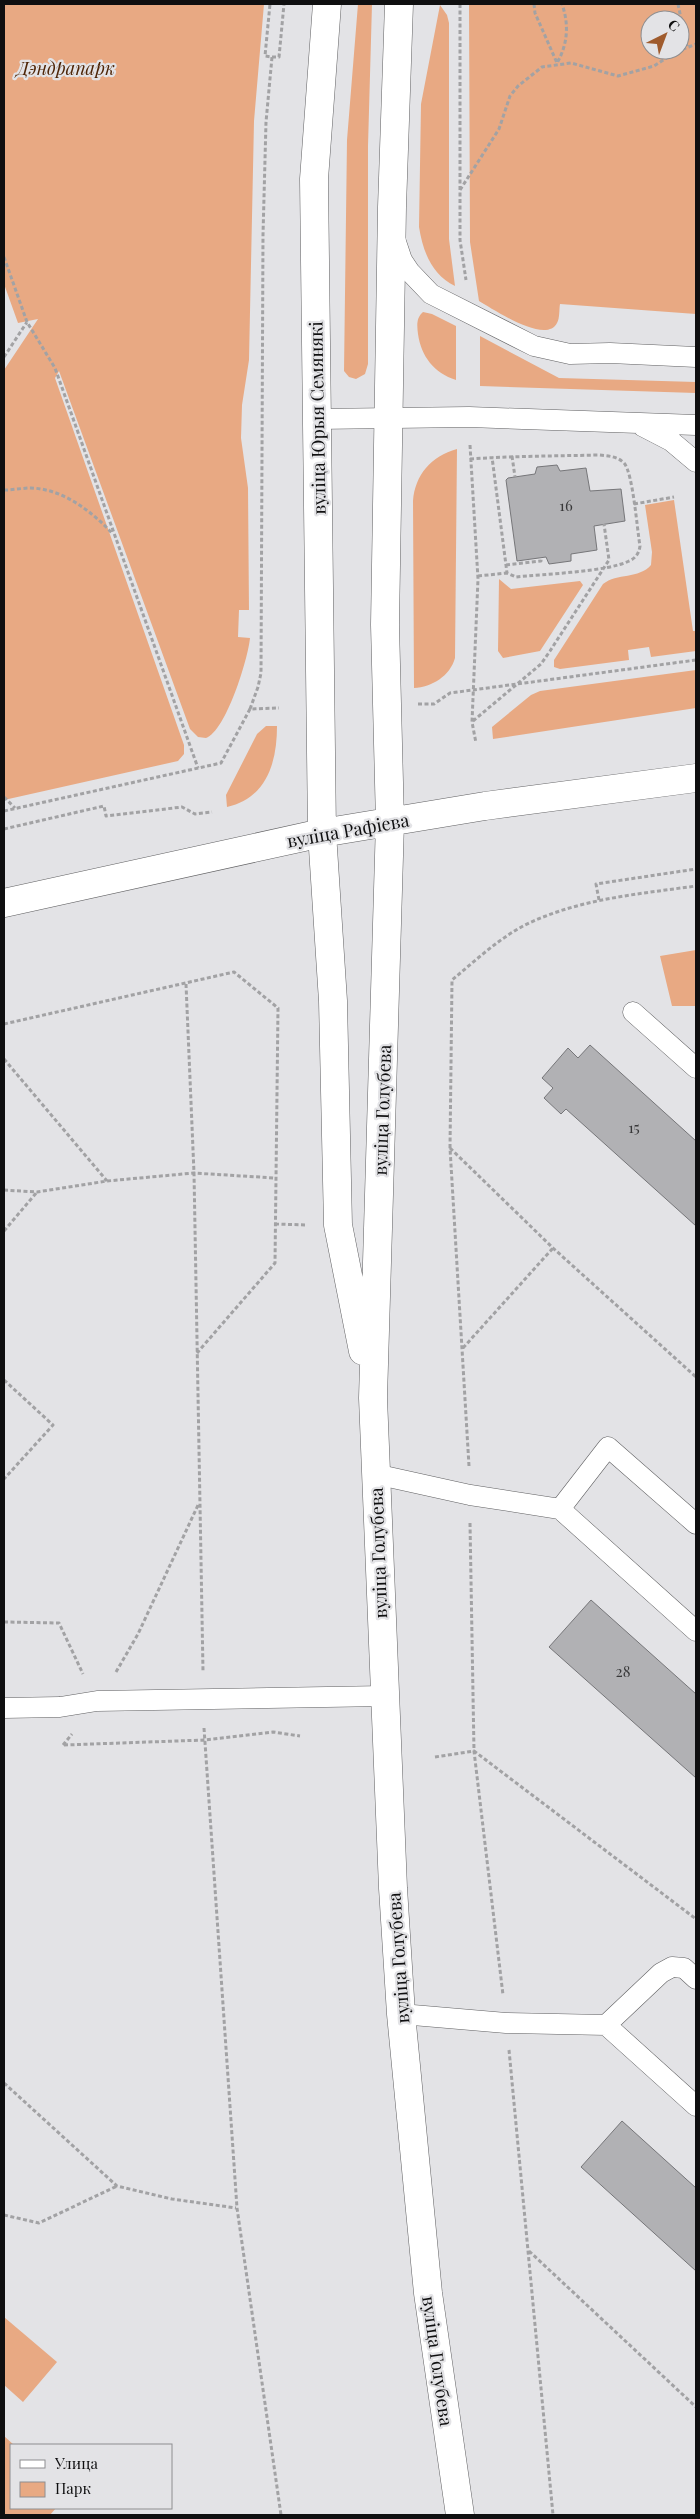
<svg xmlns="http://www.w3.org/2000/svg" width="700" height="2519" viewBox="0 0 700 2519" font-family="'Playfair Display',serif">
<rect width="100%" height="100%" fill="#e3e3e6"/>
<path fill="#e8a983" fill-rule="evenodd" d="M 4,4 L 264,4 L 254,121 L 249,360 L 242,405 L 241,438 L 248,488 L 249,610 L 239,610 L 238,637 L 250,638 C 248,659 226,731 206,738 L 198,737 L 190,729 L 59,371 L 55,378 L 184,745 L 184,754 L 178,761 L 4,800 L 4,370 L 38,319 L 18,323 L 4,284 Z
M 358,4 L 372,4 L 368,146 L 368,364 L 365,374 L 356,379 L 349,377 L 344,371 L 347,140 Z
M 469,4 L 696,4 L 696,314 L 560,304 C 559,309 560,318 557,323 C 546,345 493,309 479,301 L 470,242 ZM 650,20 L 680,20 L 680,50 L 650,50 Z
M 440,5 L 447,15 L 449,23 L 449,239 L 455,286 C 432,275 423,252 419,227 L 421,104 Z
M 423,312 L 432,314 L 456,326 L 456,380 C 434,373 421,356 418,334 C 417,326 416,318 423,312 Z
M 480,336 L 559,378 L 696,382 L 696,393 L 480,386 Z
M 457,449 L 455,658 C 450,676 432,687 414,688 L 413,501 C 415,475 431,456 457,449 Z
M 674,500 L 693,631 L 696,631 L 696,651 L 651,657 L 649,647 L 628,650 L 629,660 L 560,669 L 554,667 L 554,660 L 603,584 C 617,573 639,579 651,565 L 652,552 L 645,505 Z
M 499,579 L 511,589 L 580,581 L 583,585 L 540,651 L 503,658 L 498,651 Z
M 696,670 L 696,708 L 493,739 L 492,727 L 531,695 L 540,691 Z
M 266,726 L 277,726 C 277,762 267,798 227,807 L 226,795 L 257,734 Z
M 696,950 L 696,1006 L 672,1006 L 660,956 Z
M 4,2317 L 57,2362 L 23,2402 L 4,2385 Z
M 4,2436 L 14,2445 L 11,2445 L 11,2508 L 56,2508 L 50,2515 L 4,2515 Z"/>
<path fill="#b1b1b4" stroke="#767679" d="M 557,465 L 560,471 L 586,468 L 590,491 L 621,489 L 625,521 L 594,526 L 597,550 L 571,554 L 571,561 L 549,564 L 546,557 L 517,561 L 506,480 L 508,478 L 535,474 L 537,467 Z
M 590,1045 L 696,1141 L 696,1226 L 566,1109 L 561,1114 L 544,1098 L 553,1088 L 542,1078 L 568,1048 L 578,1058 Z
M 591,1600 L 696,1694 L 696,1778 L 549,1647 Z
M 622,2121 L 696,2188 L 696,2271 L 581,2167 Z"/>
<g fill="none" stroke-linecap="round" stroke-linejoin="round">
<defs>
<path id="lane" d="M 395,239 L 402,260 L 410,272 L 431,294 L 534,346 L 570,354 L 610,353 L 696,357
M 317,419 L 469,417 L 696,425
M 642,426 L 671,441 L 696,462
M 633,1012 L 696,1068
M 375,1474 L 470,1495 L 560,1509 L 696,1631
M 560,1509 L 608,1447 L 696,1524
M 4,1708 L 60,1707 L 97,1701 L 384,1696
M 401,2014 L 506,2023 L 606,2025 L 696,2106
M 606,2025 L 661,1973 L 672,1967 L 684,1968 L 696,1979"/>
<path id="secondary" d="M 327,4 L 314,179 L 322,833 L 333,1001 L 338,1225 L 363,1351
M 399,4 L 392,207 L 385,625 L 390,822 L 373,1398 L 393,1888 L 401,2014 L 428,2293 L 460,2515
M 4,903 L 322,833 L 485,806 L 696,778"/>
</defs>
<use href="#lane" stroke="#606062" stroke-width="21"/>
<use href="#secondary" stroke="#606062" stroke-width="29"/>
<path stroke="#a2a2a4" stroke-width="3" stroke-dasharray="4 2.5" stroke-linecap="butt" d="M 460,4 L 460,240 L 466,280
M 534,4 L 535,13 L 557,63 C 568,44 569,24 562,4
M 678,4 L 687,47
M 272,57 L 279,57 L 284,4
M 460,190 L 499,129 L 510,96 L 518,86 L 542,67 L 571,63 L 618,76 L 654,66 L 676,52 L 696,44
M 4,257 L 27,322 L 55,368 L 198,768
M 4,357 L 27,322
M 470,445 L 478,579 L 472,722 L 476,743
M 512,456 L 515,477
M 470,459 C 513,456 555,456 599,455 C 608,456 617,456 624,463 C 633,473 637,529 640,546 C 639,553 636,558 629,561 C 607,572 543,574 516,577 L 507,573 L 492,457
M 4,490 C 13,490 22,488 31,488 C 63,489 91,511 112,533
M 634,504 L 674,497
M 506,565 L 541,561 L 541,558
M 478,576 L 507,573
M 418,704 L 434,704 L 450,693 L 696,660
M 250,709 L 258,687 L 261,673 L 263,235 L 266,122 L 272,57 L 265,56 L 270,4
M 473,721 L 541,664 L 550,651 L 609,560 L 604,524
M 4,797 L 15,808
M 4,811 L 221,763 L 250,709 L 279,708
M 4,829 L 104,806 L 106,816 L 182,807 L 195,814 L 212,812
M 599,900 L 596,884 L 696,869
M 186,984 L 194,1173 L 203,1671
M 4,1024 L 234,972 L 278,1008 L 275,1263 L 197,1353
M 4,1059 L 107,1181
M 450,1148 L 553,1248 L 696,1377
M 4,1190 L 37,1192 L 107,1181 L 194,1173 L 275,1178
M 275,1224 L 307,1225
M 4,1231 L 37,1192
M 463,1348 L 553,1248
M 4,1380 L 53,1425 L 4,1479
M 469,1466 L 450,1148 L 452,980 C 475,961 498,939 525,925 C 578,899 638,894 696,886
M 470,1523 L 474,1751 L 503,1995
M 4,1622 L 59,1623 L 83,1674
M 116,1672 L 138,1634 L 199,1503
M 204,1728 L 237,2208 L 281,2515
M 63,1745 L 72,1734
M 64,1745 L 205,1740 L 273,1732 L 300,1736
M 435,1757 L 474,1751 L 696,1919
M 509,2050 L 553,2515
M 4,2083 L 117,2186 L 172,2199 L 236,2208
M 4,2215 L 39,2223 L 117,2186
M 529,2251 L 696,2407"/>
<use href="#lane" stroke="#fff" stroke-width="20"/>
<use href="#secondary" stroke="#fff" stroke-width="28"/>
</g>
<g text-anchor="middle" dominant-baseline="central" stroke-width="4.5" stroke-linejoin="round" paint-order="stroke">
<g font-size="15" fill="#383839">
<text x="566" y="505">16</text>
<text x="634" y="1127">15</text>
<text x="623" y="1671">28</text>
</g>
<g font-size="18" font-style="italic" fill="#4e2507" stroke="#e3e3e6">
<text x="66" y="68">Дэндрапарк</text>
</g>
<g font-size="18" fill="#0f0f10" stroke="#e3e3e6">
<text transform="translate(317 418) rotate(-91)">вуліца Юрыя Семянякі</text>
<text transform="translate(348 830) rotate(-10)">вуліца Рафіева</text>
<text transform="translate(382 1110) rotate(-88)">вуліца Голубева</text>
<text transform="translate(378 1553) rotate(-92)">вуліца Голубева</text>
<text transform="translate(398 1958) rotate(-94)">вуліца Голубева</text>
<text transform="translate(438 2361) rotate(82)">вуліца Голубева</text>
</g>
</g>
<rect width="700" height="2519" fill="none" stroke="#0f0f10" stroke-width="10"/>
<rect x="10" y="2444" width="162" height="65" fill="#e3e3e6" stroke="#8e8e90"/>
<rect x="20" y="2460" width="25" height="8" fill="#ffffff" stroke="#8e8e90"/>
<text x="55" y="2469" font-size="15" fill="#0f0f10">Улица</text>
<rect x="20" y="2482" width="25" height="15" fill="#e8a983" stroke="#8e8e90"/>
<text x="55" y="2494" font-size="15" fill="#0f0f10">Парк</text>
<g transform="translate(665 35) rotate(42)"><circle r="24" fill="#e3e3e6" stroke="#8e8e90"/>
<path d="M0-4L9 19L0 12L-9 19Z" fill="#9f5b2d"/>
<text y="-8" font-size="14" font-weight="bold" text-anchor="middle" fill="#0f0f10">С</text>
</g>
</svg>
